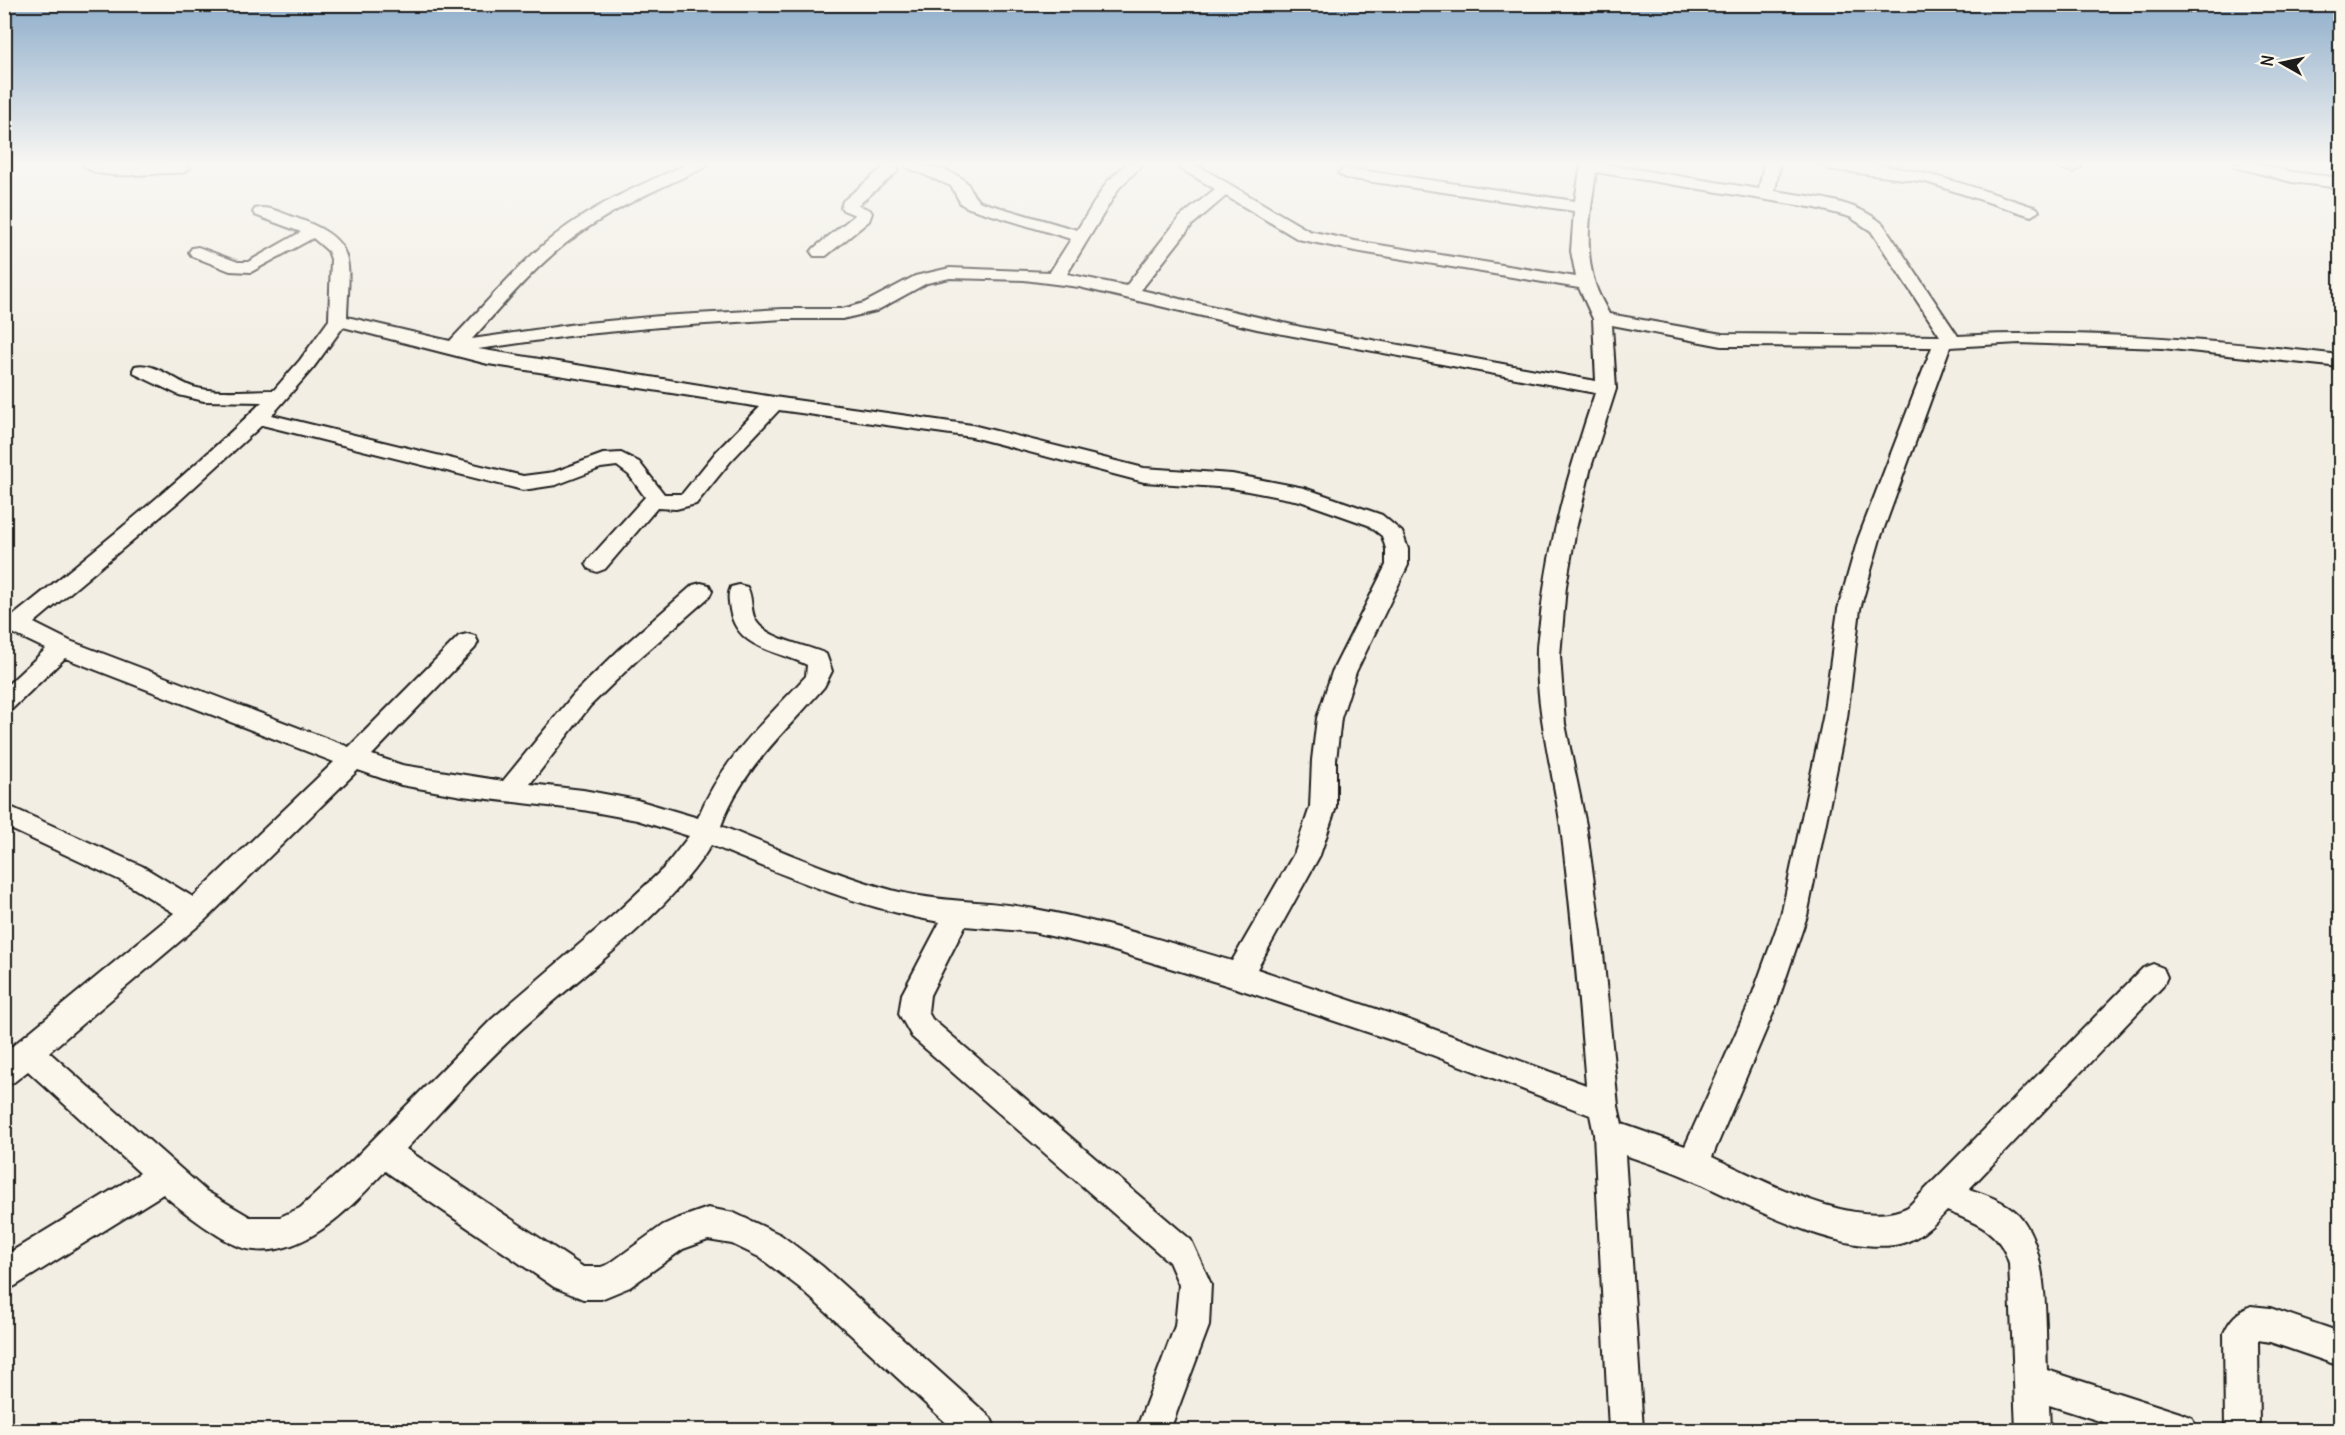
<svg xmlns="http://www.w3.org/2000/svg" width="2345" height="1435" viewBox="0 0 2345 1435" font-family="Delius,sans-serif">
<rect width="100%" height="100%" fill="#f2eee4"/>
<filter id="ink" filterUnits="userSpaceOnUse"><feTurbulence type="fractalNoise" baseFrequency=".0167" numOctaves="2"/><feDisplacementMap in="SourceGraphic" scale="12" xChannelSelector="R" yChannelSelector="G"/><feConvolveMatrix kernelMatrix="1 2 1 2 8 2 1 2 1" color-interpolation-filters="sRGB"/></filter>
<g filter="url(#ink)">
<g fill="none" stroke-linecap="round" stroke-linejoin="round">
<defs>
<path id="minor" d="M 82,164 L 183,164 L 190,168 L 182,173 C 157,171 99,184 82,164 Z
M 688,164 L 708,164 L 706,167 C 657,189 607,211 565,244 C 530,272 502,306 472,339 L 576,324 L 660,316 L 783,309 L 842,309 L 864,303 L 915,276 L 950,268 L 1050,272 L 1071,239 L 969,208 L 961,204 L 951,186 L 906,167 L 904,164 C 920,164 951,169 964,180 C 972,186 970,196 981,202 L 1077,230 L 1107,182 L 1126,164 L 1143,164 L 1119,188 L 1067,274 L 1126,286 L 1180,217 L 1215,189 L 1178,167 L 1176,164 L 1195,164 L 1309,231 L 1355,241 L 1576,277 L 1571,251 L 1574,211 L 1346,178 L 1338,173 L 1346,168 L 1575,201 L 1581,164 L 1603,164 L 1759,189 L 1764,164 L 1780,164 L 1775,191 C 1812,197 1854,199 1883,224 L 1958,336 C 2086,329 2213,340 2340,355 L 2340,367 L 2162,348 L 2019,343 L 1950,347 L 1880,539 L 1860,609 L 1847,718 L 1807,916 L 1777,1004 L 1712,1157 C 1759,1178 1858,1233 1908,1207 L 2143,968 L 2153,964 L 2163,968 L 2167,977 L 2163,986 L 1969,1189 C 1986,1195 2005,1201 2018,1214 C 2050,1248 2045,1326 2047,1370 L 2180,1413 L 2192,1418 L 2197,1430 L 2128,1430 L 2049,1405 L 2050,1430 L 2016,1430 L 2009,1263 C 2000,1231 1976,1223 1947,1211 C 1933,1226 1916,1242 1894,1245 C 1832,1253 1746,1204 1690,1179 C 1669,1169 1647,1163 1625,1155 L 1643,1430 L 1609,1430 L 1594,1134 L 1590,1115 L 1403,1044 L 1239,989 L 1108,949 L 1033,932 L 965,926 L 930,995 L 928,1012 L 932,1019 L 1191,1240 L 1211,1284 L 1209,1326 L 1170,1430 L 1136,1430 L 1175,1326 L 1179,1285 L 1169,1262 L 912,1037 L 899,1014 L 902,994 L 940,922 C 859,908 786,876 711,845 C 667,916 577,978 514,1036 C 476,1071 442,1111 406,1149 L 583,1267 L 601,1267 L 609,1264 L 663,1225 L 674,1220 L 708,1208 L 734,1213 L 781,1235 L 822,1266 L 991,1418 L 996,1430 L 954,1430 L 800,1288 L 759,1257 L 732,1244 L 708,1240 L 683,1249 L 630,1287 L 601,1299 L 583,1299 L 554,1287 L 385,1171 C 351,1207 303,1260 247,1249 C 226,1245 179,1209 163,1194 L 15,1286 L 4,1291 L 4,1256 L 140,1173 L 28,1071 L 14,1082 L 4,1086 L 4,1053 L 174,913 L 124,882 L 4,826 L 4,804 L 142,866 L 193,897 L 334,762 L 65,658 L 12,709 L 4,712 L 4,688 L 46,649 L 4,629 L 4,612 L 14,615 C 99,547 185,478 262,402 L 204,401 L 179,395 L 135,374 L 133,370 L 135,366 C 154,361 175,381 193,387 C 217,394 248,390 274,390 L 300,360 L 329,320 L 331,259 L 328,251 L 313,238 L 251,272 L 230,271 L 192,256 L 189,252 L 192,248 L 198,247 L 238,262 L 248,262 L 301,232 L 255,215 L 253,212 L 255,209 C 268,205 284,214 296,218 C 358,240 349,260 347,317 L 450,341 C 484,306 515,267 554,236 C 594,205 641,184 688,164 ZM 1596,172 L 1816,208 L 1850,217 L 1871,231 L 1940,336 L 1722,334 L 1609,314 C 1604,304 1598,294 1595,284 C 1583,247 1591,209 1596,172 ZM 1226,196 L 1298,239 L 1355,251 L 1579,288 L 1593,319 L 1596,381 L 1301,327 L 1141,290 L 1192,225 ZM 950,278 L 1024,280 L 1079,287 L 1257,329 L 1595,393 C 1571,465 1549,537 1541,613 C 1540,627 1536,643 1537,658 C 1537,716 1553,771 1561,828 C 1572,914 1579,1000 1586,1085 L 1403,1018 L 1257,969 L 1320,855 L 1336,807 L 1336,760 L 1341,718 L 1356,672 L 1408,565 L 1408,549 L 1402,532 L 1382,515 L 1304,488 L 1232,474 L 1144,468 L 972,425 L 774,397 L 478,349 L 576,335 L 660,327 L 783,319 L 842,319 L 876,311 L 927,283 ZM 1612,325 L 1722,346 L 1932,347 L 1858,539 L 1838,609 L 1823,718 L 1781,916 L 1749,1004 L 1685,1146 L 1622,1124 L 1618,1106 L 1601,933 L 1586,825 L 1565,724 L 1560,656 L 1566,586 L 1576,529 L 1591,467 L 1616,389 ZM 343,327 L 488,364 L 760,407 L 716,452 L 682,494 L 664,494 L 639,462 L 621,453 L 603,454 L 554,472 L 523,476 L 272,415 L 313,368 ZM 779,410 L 972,437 L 1144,482 L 1232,488 L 1300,501 L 1368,525 L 1382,536 L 1386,549 L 1386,565 L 1332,672 L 1317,718 L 1312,760 L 1310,807 L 1295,852 L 1232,961 C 1167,942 1102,921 1035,909 C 989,900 941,903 895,891 C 835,875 778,849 721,826 C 741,770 786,731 824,687 L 832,671 L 826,654 C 808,645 764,639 755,619 C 750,609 753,597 747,587 L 739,585 L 731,587 C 727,595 729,602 730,610 C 737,650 778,650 807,665 L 806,676 C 766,720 720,761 698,818 L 637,800 L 583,790 L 530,784 L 590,706 L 636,661 L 709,597 L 712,591 L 709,585 L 701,583 L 693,585 L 620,649 L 574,694 L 503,781 L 402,765 L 372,755 L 475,648 L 478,642 L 475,636 L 467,634 L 459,636 L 349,747 L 70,641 L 34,623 L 178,502 L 262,425 L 523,490 L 556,485 L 601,468 L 617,466 L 629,475 L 645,497 L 589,559 L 586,564 L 589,569 L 597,572 L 605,569 L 657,508 L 676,509 L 696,504 L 730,462 ZM 358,770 L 401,785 L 462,796 L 583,810 L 637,820 L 689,836 L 664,868 L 616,913 L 492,1019 L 353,1160 L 300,1208 L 280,1217 L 250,1217 L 206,1191 L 49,1052 L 205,920 Z
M 891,164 L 899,169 L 897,172 L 858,205 L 870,210 L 872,213 L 869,221 L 826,256 L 814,256 L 811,252 L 814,248 L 855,215 L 843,210 L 841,207 L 843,201 L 885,166 Z
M 1820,164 C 1894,157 1967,185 2037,208 L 2039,211 L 2031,216 L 1926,182 L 1828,169 Z
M 2053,164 L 2078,164 L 2081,167 L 2073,172 L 2055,167 Z
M 2233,164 L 2258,164 L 2292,172 L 2340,178 L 2340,188 L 2292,182 L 2235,167 Z
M 2251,1306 L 2270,1308 L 2340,1332 L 2340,1366 L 2270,1342 L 2258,1340 L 2259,1430 L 2225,1430 L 2224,1333 C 2230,1319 2237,1312 2251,1306 Z"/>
</defs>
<use href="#minor" stroke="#1c1c1c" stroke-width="4"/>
<use href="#minor" fill="#fbf7ec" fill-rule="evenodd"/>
</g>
</g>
<linearGradient id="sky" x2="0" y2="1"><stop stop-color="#8faecb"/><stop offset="0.45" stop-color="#f9f7f3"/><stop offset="1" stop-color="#f9f7f3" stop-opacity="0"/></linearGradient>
<rect width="2345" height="364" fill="url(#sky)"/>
<rect width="2345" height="1435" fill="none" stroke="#fbf7ec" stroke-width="24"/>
<rect x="12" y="12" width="2321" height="1411" fill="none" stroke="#1c1c1c" stroke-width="2" filter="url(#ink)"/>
<g transform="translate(2282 63) rotate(279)" stroke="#fbf7ec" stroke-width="4.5" paint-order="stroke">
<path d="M0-4.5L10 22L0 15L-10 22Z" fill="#1c1c1c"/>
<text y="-9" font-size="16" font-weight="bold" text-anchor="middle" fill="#1c1c1c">N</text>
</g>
</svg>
